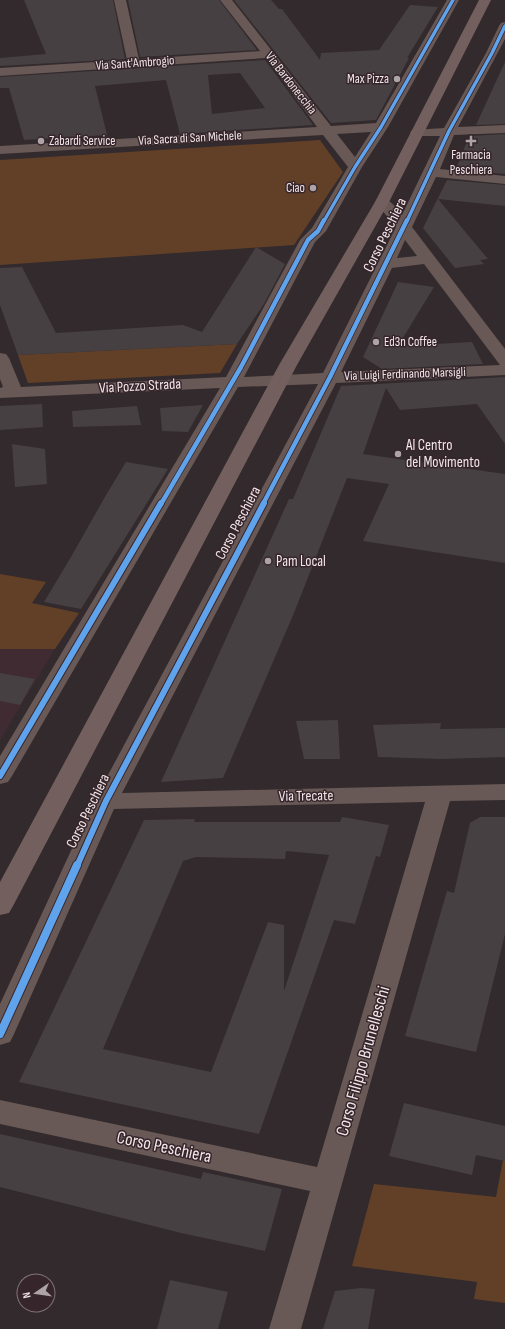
<svg xmlns="http://www.w3.org/2000/svg" width="505" height="1329" viewBox="0 0 505 1329" font-family="'Sofia Sans Condensed',sans-serif">
<rect width="100%" height="100%" fill="#322a2c"/>
<path fill="#3f2b31" d="M 0,649 L 55,649 L 0,740 Z"/>
<path fill="#624028" d="M 320,140 L 343,172 L 294,245 L 0,265 L 0,160 Z
M 237,344 L 220,373 L 28,383 L 18,355 Z
M 0,574 L 46,582 L 32,603 L 79,613 L 55,649 L 0,649 Z
M 503,1160 L 505,1161 L 505,1303 L 474,1299 L 477,1282 L 352,1266 L 374,1184 L 496,1197 Z"/>
<path fill="#464043" fill-rule="evenodd" d="M 24,0 L 113,0 L 125,59 L 0,66 L 0,58 L 46,54 Z
M 128,0 L 219,0 L 257,50 L 140,57 Z
M 234,0 L 271,0 L 279,9 L 282,9 L 320,60 L 321,53 L 379,50 L 410,5 L 438,7 L 407,58 L 409,58 L 376,120 L 331,123 Z
M 265,60 L 313,125 L 180,134 L 166,80 L 95,86 L 107,135 L 24,140 L 9,88 L 0,88 L 0,77 ZM 240,73 L 265,108 L 212,114 L 208,75 Z
M 505,62 L 505,124 L 476,125 Z
M 505,134 L 505,174 L 456,169 L 466,144 L 471,136 Z
M 447,180 L 505,185 L 505,206 L 438,199 L 488,259 L 480,260 L 484,264 L 455,268 L 423,228 Z
M 256,247 L 285,264 L 264,304 L 237,344 L 18,355 L 0,305 L 0,268 L 22,267 L 56,333 L 183,325 L 202,332 Z
M 398,282 L 434,287 L 398,346 L 472,342 L 483,364 L 382,369 L 363,357 Z
M 505,377 L 505,444 L 477,404 L 400,410 L 386,388 L 363,454 L 505,474 L 505,563 L 363,541 L 389,484 L 347,478 L 294,613 L 223,778 L 161,782 L 289,499 L 293,499 L 341,386 Z
M 42,404 L 43,427 L 0,430 L 0,406 Z
M 203,405 L 188,432 L 162,431 L 160,408 Z
M 137,406 L 141,425 L 73,427 L 72,411 Z
M 12,444 L 45,449 L 47,484 L 15,487 Z
M 126,462 L 168,469 L 81,609 L 44,602 L 71,557 L 106,495 Z
M 0,673 L 35,679 L 20,705 L 0,701 Z
M 338,720 L 340,759 L 304,759 L 296,721 Z
M 441,723 L 440,729 L 505,728 L 505,757 L 441,759 L 378,757 L 373,725 Z
M 342,817 L 389,825 L 380,857 L 376,856 L 355,924 L 334,920 L 259,1134 L 19,1082 L 144,820 L 195,819 L 194,822 L 340,822 ZM 286,851 L 329,855 L 284,991 L 284,925 L 268,922 L 211,1072 L 103,1049 L 183,861 L 196,857 L 285,859 Z
M 480,817 L 505,817 L 505,934 L 476,1052 L 405,1036 L 447,891 L 454,893 L 470,823 Z
M 404,1103 L 505,1126 L 505,1161 L 476,1155 L 472,1175 L 389,1156 Z
M 0,1134 L 201,1179 L 203,1172 L 282,1189 L 265,1251 L 181,1233 L 0,1187 Z
M 170,1280 L 228,1292 L 218,1329 L 157,1329 Z
M 361,1288 L 375,1289 L 368,1329 L 323,1329 L 335,1291 Z"/>
<g fill="none" stroke-linecap="round" stroke-linejoin="round">
<path fill="#685856" fill-rule="evenodd" d="M 114,0 L 126,0 L 139,59 L 260,51 L 220,0 L 232,0 L 331,126 L 376,123 L 447,0 L 459,0 L 388,127 L 362,167 L 326,231 L 315,242 L 244,377 L 323,373 L 396,227 L 375,202 L 377,199 C 389,196 395,207 402,215 L 440,136 L 412,136 L 410,133 L 412,130 L 444,128 L 486,53 L 499,26 L 501,23 L 505,22 L 505,39 L 458,127 L 505,125 L 505,133 L 454,135 L 440,169 L 505,176 L 505,184 L 436,177 L 412,227 L 505,349 L 505,375 L 336,383 L 122,793 L 505,784 L 505,800 L 450,801 L 301,1329 L 269,1329 L 310,1191 L 0,1124 L 0,1100 L 317,1167 L 425,802 L 114,809 L 14,1034 L 10,1042 L 0,1045 L 0,1004 L 94,801 L 318,384 L 238,387 L 12,776 L 8,782 L 0,784 L 0,756 L 220,388 L 0,398 L 0,388 L 3,387 L 0,379 L 0,353 L 6,354 L 9,358 L 21,387 L 226,377 L 300,240 L 312,228 L 348,167 L 323,135 L 0,154 L 0,146 L 317,127 L 266,58 L 0,76 L 0,68 L 127,60 ZM 371,132 L 355,157 L 337,134 ZM 405,240 L 417,256 L 397,258 ZM 424,264 L 500,365 L 341,372 L 392,268 Z"/>
<path fill="#73605e" fill-rule="evenodd" d="M 479,0 L 491,0 L 389,202 L 297,365 L 13,906 L 9,913 L 0,915 L 0,882 L 279,365 L 375,202 Z"/>
<defs>
<path id="cycleway-far3" d="M 324,221 L 355,167 L 381,127 L 453,0
M 407,221 L 449,131 L 492,53 L 505,26"/>
<path id="cycleway-far2" d="M 161,504 L 241,367 L 308,240 L 318,231 L 324,220
M 263,504 L 330,377 L 407,220"/>
<path id="cycleway-far1" d="M 0,776 L 161,503
M 77,866 L 106,801 L 264,503"/>
<path id="cycleway" d="M 0,1034 L 77,865"/>
</defs>
<use href="#cycleway-far3" stroke="#36262b" stroke-width="5"/>
<use href="#cycleway-far2" stroke="#36262b" stroke-width="6"/>
<use href="#cycleway-far1" stroke="#36262b" stroke-width="8"/>
<use href="#cycleway" stroke="#36262b" stroke-width="10"/>
<use href="#cycleway-far3" stroke="#60a3ed" stroke-width="3.5"/>
<use href="#cycleway-far2" stroke="#60a3ed" stroke-width="4.5"/>
<use href="#cycleway-far1" stroke="#60a3ed" stroke-width="6"/>
<use href="#cycleway" stroke="#60a3ed" stroke-width="8"/>
</g>
<g fill="#aea4a7" stroke="#36262b" stroke-width="1.5">
<circle cx="397" cy="79" r="4"/>
<circle cx="41" cy="141" r="4"/>
<path d="M469 135h4v4h4v4h-4v4h-4v-4h-4v-4h4z"/>
<circle cx="313" cy="188" r="4"/>
<circle cx="376" cy="342" r="4"/>
<circle cx="398" cy="454" r="4"/>
<circle cx="268" cy="561" r="4"/>
</g>
<g text-anchor="middle" dominant-baseline="central" stroke-width="3" stroke-linejoin="round" paint-order="stroke">
<g font-size="13" fill="#f1e6e9" stroke="#36262b">
<text transform="translate(135 63) rotate(-4)">Via Sant'Ambrogio</text>
<text transform="translate(291 83) rotate(52)">Via Bardonecchia</text>
<text transform="translate(190 138) rotate(-3)">Via Sacra di San Michele</text>
<text transform="translate(405 374) rotate(-2)">Via Luigi Ferdinando Marsigli</text>
</g>
<g font-size="13" fill="#f1e6e9" stroke="#36262b" text-anchor="end">
<text x="389" y="79">Max Pizza</text>
<text x="49" y="141" text-anchor="start">Zabardi Service</text>
<text x="471" y="155" text-anchor="middle">Farmacia<tspan x="471" dy="15">Peschiera</tspan></text>
<text x="305" y="188">Ciao</text>
<text x="384" y="342" text-anchor="start">Ed3n Coffee</text>
</g>
<g font-size="15" fill="#f1e6e9" stroke="#36262b">
<text transform="translate(385 235) rotate(-64)">Corso Peschiera</text>
<text transform="translate(140 386) rotate(-3)">Via Pozzo Strada</text>
<text transform="translate(238 523) rotate(-62)">Corso Peschiera</text>
<text transform="translate(306 796) rotate(-1)">Via Trecate</text>
<text transform="translate(88 811) rotate(-64)">Corso Peschiera</text>
</g>
<g font-size="15" fill="#f1e6e9" stroke="#36262b" text-anchor="start">
<text x="406" y="445">Al Centro<tspan x="406" dy="17">del Movimento</tspan></text>
<text x="276" y="561">Pam Local</text>
</g>
<g font-size="18" fill="#f1e6e9" stroke="#36262b">
<text transform="translate(363 1061) rotate(-74)">Corso Filippo Brunelleschi</text>
<text transform="translate(164 1147) rotate(12)">Corso Peschiera</text>
</g>
</g>
<g transform="translate(36 1293) rotate(257)"><circle r="19" fill="#36262b" stroke="#817377"/>
<path d="M0-3L7 15L0 10L-7 15Z" fill="#aea4a7"/>
<text y="-6" font-size="11" font-weight="bold" text-anchor="middle" fill="#f1e6e9">N</text>
</g>
</svg>
